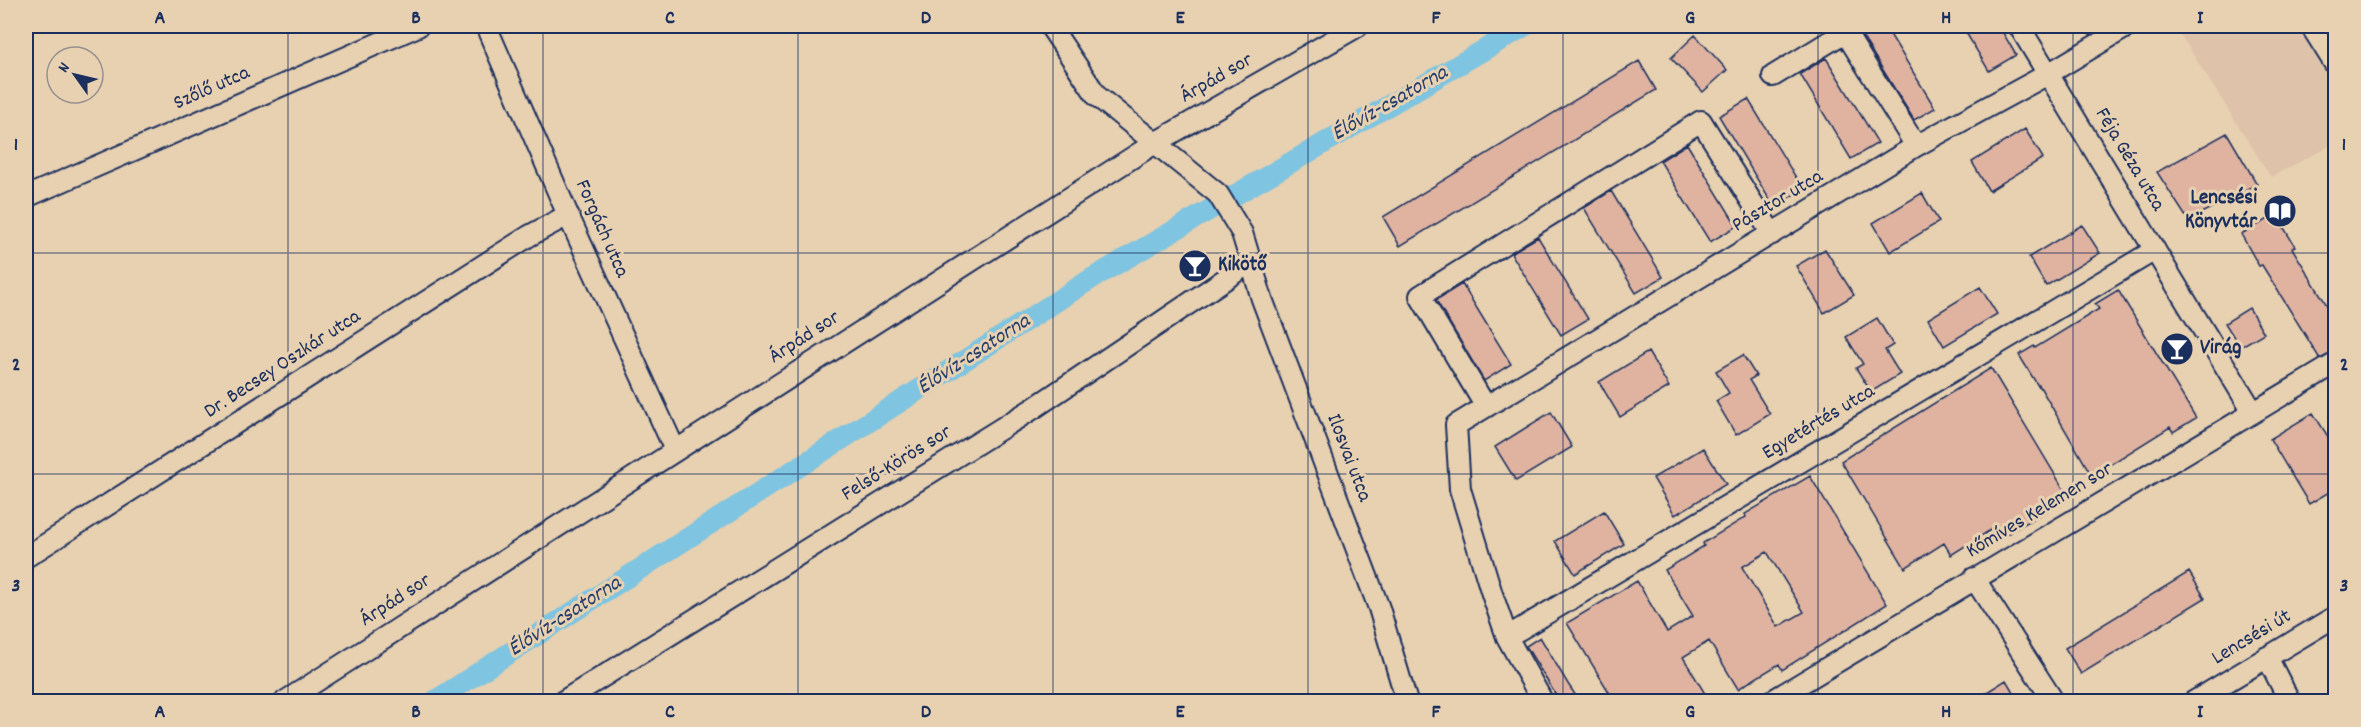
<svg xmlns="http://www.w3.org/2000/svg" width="2361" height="727" viewBox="0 0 2361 727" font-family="Dekko,sans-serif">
<rect width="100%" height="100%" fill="#e8d1b1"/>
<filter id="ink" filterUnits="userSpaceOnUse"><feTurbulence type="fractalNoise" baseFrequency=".0167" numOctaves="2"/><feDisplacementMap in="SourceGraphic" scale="12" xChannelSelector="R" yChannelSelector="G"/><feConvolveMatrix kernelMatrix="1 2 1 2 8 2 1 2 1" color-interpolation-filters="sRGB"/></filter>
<g filter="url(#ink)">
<path fill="#dec2a9" d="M 2175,26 L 2335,26 L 2335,143 L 2271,177 Z"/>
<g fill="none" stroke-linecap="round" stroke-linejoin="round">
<path stroke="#7fc4e0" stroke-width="21" d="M 433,702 L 1091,279 L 1525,26"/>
</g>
<path fill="#e0b3a1" stroke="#1b2f5e" stroke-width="1.5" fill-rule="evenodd" d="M 1871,26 L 1885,26 L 1935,108 L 1914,120 L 1862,36 Z
M 1962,26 L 1999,26 L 2016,55 L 1989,71 Z
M 1695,35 L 1727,70 L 1703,92 L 1671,58 Z
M 1826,58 L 1878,143 L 1851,159 L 1800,74 Z
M 1639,61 L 1656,90 L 1400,246 L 1383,217 Z
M 1748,99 L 1803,189 L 1774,207 L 1719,116 Z
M 2025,129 L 2043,158 L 1989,191 L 1972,162 Z
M 2227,133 L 2257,184 L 2188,220 L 2157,172 Z
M 1687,144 L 1737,226 L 1710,242 L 1660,161 Z
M 1611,191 L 1663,277 L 1636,293 L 1584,208 Z
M 1922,193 L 1939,222 L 1890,252 L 1873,223 Z
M 2276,215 L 2295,246 L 2292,248 L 2336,320 L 2336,351 L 2320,359 L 2262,265 L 2259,266 L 2241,234 Z
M 2082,225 L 2100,253 L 2046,286 L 2029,257 Z
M 1538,237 L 1588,319 L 1561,335 L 1511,253 Z
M 1825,249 L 1854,295 L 1824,313 L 1796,266 Z
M 1462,284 L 1511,364 L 1484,381 L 1436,300 Z
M 1980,287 L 1997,314 L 1944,346 L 1928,319 Z
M 2118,290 L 2196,418 L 2173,432 L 2170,427 L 2092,476 L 2039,385 L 2038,386 L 2019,355 L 2034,346 L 2035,348 L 2099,309 L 2095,304 Z
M 2249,308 L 2264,333 L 2240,347 L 2225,323 Z
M 1877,318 L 1893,345 L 1885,350 L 1900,374 L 1871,392 L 1856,368 L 1863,364 L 1846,337 Z
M 1648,352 L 1669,387 L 1620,417 L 1599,382 Z
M 1743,355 L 1756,376 L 1749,380 L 1770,414 L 1736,435 L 1716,401 L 1729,393 L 1716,371 Z
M 1991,368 L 2069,498 L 1998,539 L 1992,529 L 1951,555 L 1944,543 L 1905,568 L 1841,461 Z
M 1551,412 L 1572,447 L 1516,481 L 1495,447 Z
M 2313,413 L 2336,449 L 2336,488 L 2309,504 L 2270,439 Z
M 1703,448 L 1726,484 L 1675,515 L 1653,478 Z
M 1810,476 L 1887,604 L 1782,670 L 1779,664 L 1738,689 L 1709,641 L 1683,657 L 1710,702 L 1615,702 L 1567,623 L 1637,581 L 1667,632 L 1693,616 L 1665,570 L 1704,546 L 1703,543 L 1746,517 L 1745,514 ZM 1767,552 L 1804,612 L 1778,627 L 1742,567 Z
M 1604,511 L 1624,544 L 1575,574 L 1555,541 Z
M 2189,572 L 2205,598 L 2081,674 L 2065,648 Z
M 1540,637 L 1568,684 L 1580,702 L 1560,702 L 1551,687 L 1526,646 Z
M 2006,680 L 2019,702 L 1971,702 Z"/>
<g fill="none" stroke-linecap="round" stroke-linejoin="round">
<defs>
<path id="street" d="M 486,26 L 568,215 L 675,450
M 1050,26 L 1097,96 L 1218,194 L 1242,233 L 1262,299 L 1379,608 L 1407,702
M 2019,26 L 2253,412
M 2311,26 L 2336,66
M 1845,32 L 1916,146
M 1773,76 L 1855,26
M 26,197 L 418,26
M 1486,407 L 1420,296 L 1701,121 L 1772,234
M 26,557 L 529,236 L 568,215
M 1974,578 L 2054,702
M 1507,637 L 2155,250
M 2267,657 L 2290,702
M 284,702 L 1155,143 L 1358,26
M 562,702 L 1034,408 L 1252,261
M 1543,702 L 1507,637 L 1492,594 L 1460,489 L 1456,425 L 1916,146 L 2048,74 L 2128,26
M 1770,702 L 2336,363
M 2193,702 L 2336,616"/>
</defs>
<use href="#street" stroke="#1b2f5e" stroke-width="24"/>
<use href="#street" stroke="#e8d1b1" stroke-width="20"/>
</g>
</g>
<path fill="none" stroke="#1b2f5e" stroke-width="1.5" stroke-opacity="0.55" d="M 288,26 L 288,702M 543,26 L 543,702M 798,26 L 798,702M 1053,26 L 1053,702M 1308,26 L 1308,702M 1563,26 L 1563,702M 1818,26 L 1818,702M 2073,26 L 2073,702M 26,253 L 2336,253M 26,474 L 2336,474"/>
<defs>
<symbol id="library-disc" viewBox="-11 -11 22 22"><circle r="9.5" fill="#1b2f5e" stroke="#e8d1b1"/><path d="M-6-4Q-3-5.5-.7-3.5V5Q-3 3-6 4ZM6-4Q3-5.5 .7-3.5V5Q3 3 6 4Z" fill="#fff"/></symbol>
<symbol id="bar-disc" viewBox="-11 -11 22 22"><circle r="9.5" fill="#1b2f5e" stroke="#e8d1b1"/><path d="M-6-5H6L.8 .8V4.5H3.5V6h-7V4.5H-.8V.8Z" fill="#fff"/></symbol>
</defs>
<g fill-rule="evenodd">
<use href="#library-disc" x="2261" y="192" width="38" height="38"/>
<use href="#bar-disc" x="1176" y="247" width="38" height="38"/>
<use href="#bar-disc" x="2158" y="330" width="38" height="38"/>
</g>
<g text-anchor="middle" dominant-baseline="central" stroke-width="6" stroke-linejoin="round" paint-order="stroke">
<g font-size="21" fill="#1b2f5e" stroke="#e8d1b1">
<text transform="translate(1217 79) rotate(-30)">Árpád sor</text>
<text transform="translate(212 89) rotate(-24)">Szőlő utca</text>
<text transform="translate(2129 160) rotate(59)">Féja Géza utca</text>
<text transform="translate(1778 202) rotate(-31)">Pásztor utca</text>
<text transform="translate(601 229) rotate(66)">Forgách utca</text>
<text transform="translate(805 338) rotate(-33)">Árpád sor</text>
<text transform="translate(283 365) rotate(-33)">Dr. Becsey Oszkár utca</text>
<text transform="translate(1819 423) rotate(-31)">Egyetértés utca</text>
<text transform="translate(1348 458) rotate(69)">Ilosvai utca</text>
<text transform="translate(897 464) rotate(-32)">Felső-Körös sor</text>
<text transform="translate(2040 511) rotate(-31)">Kőmíves Kelemen sor</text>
<text transform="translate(396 601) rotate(-33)">Árpád sor</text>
<text transform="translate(2252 638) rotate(-31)">Lencsési út</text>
</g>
<g font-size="21" font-weight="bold" fill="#1b2f5e" stroke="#e8d1b1" text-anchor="start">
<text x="2257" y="199" text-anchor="end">Lencsési<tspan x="2257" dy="24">Könyvtár</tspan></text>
<text x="1218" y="266">Kikötő</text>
<text x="2200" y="349">Virág</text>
</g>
<g font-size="22" font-style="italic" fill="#253e6b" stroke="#e8d1b1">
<text transform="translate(1390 104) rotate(-30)">Élővíz-csatorna</text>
<text transform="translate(974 355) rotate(-33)">Élővíz-csatorna</text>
<text transform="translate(565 617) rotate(-33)">Élővíz-csatorna</text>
</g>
</g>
<rect width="2361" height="727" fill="none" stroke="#e8d1b1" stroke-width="66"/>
<g transform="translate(75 75) rotate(304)"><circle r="28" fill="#e8d1b1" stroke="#969090" stroke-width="1.5"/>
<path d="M0-4.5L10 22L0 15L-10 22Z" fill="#1b2f5e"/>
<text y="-9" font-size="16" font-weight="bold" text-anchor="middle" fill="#1b2f5e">N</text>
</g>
<rect x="33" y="33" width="2295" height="661" fill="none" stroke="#1b2f5e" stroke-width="2"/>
<g font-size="20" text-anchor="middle" font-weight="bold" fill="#1b2f5e">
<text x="160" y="23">A</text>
<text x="416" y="23">B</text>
<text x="670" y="23">C</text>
<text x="926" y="23">D</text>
<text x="1180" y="23">E</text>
<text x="1436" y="23">F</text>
<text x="1690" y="23">G</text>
<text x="1946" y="23">H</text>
<text x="2200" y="23">I</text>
<text x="16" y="150">1</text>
<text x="2344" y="150">1</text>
<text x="16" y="370">2</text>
<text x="2344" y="370">2</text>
<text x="16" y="591">3</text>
<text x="2344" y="591">3</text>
<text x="160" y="717">A</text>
<text x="416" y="717">B</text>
<text x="670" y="717">C</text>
<text x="926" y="717">D</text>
<text x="1180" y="717">E</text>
<text x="1436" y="717">F</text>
<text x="1690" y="717">G</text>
<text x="1946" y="717">H</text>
<text x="2200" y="717">I</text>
</g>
</svg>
